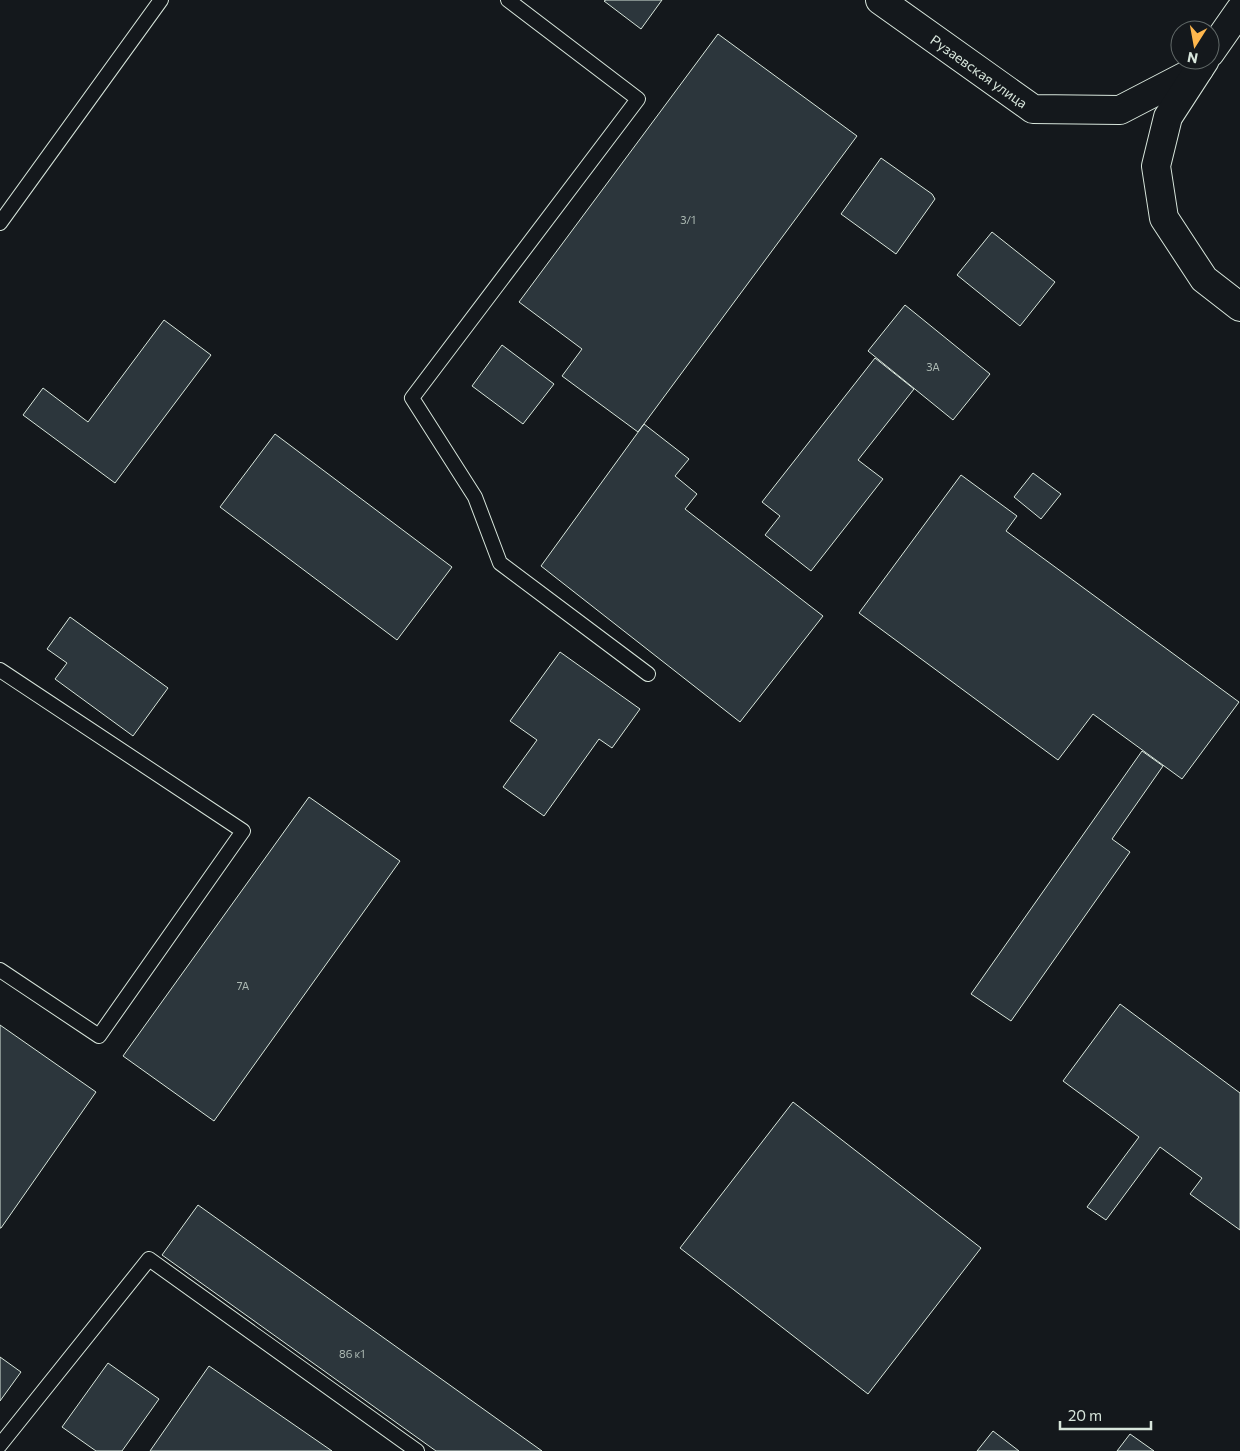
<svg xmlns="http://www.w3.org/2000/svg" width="1240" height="1451" viewBox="0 0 1240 1451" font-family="Commissioner,sans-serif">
<rect width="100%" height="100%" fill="#14181c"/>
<path fill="#2c363c" stroke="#d8e6dc" d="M 606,0 L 662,0 L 641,29 L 604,1 Z
M 718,34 L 857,136 L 638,432 L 562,376 L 582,349 L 519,302 Z
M 881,158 L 932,194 L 935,199 L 896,254 L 841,214 Z
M 992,232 L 1055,282 L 1020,326 L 957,275 Z
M 905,305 L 990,374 L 953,420 L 868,351 Z
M 164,320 L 211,355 L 115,483 L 23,415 L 43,388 L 88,422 Z
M 502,345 L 554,384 L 523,424 L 472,386 Z
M 875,358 L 914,389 L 858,460 L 883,479 L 811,571 L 765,535 L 780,516 L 762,502 Z
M 644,424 L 689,459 L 675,476 L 697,494 L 685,509 L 823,616 L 740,722 L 541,566 Z
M 275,434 L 452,567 L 397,640 L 220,507 Z
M 1033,473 L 1061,494 L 1041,519 L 1014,497 Z
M 961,475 L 1017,516 L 1006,531 L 1239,702 L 1182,779 L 1093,714 L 1058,760 L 859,613 Z
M 70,617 L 168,688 L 133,736 L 55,679 L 67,663 L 47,649 Z
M 560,652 L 640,709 L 612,748 L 599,739 L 544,816 L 503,787 L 537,740 L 510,721 Z
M 1142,751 L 1163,766 L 1112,839 L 1130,852 L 1011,1021 L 971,994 Z
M 309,797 L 400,861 L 214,1121 L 123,1056 Z
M 1120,1004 L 1240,1093 L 1240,1230 L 1190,1194 L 1202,1178 L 1160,1147 L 1106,1220 L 1087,1207 L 1139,1137 L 1063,1081 Z
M 0,1025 L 96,1092 L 1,1228 L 0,1228 Z
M 793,1102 L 981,1248 L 868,1394 L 680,1248 Z
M 198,1205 L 542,1451 L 436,1451 L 162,1255 Z
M 0,1357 L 21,1372 L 0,1401 Z
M 108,1363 L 159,1399 L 122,1451 L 96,1451 L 62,1427 Z
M 209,1366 L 332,1451 L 150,1451 Z
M 993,1431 L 1019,1451 L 977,1451 Z
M 1130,1434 L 1154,1451 L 1117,1451 Z"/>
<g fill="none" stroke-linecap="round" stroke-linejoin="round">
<defs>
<path id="lane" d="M 508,0 L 638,99 L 412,398 L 475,497 L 500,563 L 648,674
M 0,223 L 161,0
M 0,670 L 243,831 L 99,1036 L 0,970
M 0,1445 L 149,1259 L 417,1451"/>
<g id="street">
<path id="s1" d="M 880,0 L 1033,109 L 1120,110 L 1199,69"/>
</g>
<path id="secondary" d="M 1210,53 L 1240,10
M 1205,60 L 1168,117 L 1156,166 L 1164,218 L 1204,279 L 1240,307"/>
</defs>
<use href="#lane" stroke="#d8e6dc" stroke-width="16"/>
<use href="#street" stroke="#d8e6dc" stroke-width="30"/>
<use href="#secondary" stroke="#d8e6dc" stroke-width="30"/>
<use href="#lane" stroke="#14181c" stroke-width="14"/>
<use href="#street" stroke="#14181c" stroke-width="28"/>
<use href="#secondary" stroke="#14181c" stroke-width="28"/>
</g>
<g text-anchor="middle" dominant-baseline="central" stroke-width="4" stroke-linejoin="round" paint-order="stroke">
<g font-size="11" fill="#adbab4">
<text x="688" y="219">3/1</text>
<text x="933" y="366">3А</text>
<text x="243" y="985">7А</text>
<text x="352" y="1353">86 к1</text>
</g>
<g font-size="14" fill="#d8e6dc" stroke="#14181c">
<text stroke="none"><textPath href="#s1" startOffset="122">Рузаевская улица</textPath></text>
</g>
</g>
<g transform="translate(1195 45) rotate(191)"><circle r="24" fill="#14181c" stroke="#626a69"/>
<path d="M0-4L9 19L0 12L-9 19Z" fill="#ffb74d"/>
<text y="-8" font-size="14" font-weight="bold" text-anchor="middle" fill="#d8e6dc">N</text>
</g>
<path d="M1060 1421v8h91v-8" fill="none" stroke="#d8e6dc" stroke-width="2.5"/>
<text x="1068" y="1421" font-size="15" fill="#d8e6dc" stroke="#14181c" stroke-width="4" paint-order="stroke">20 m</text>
</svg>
